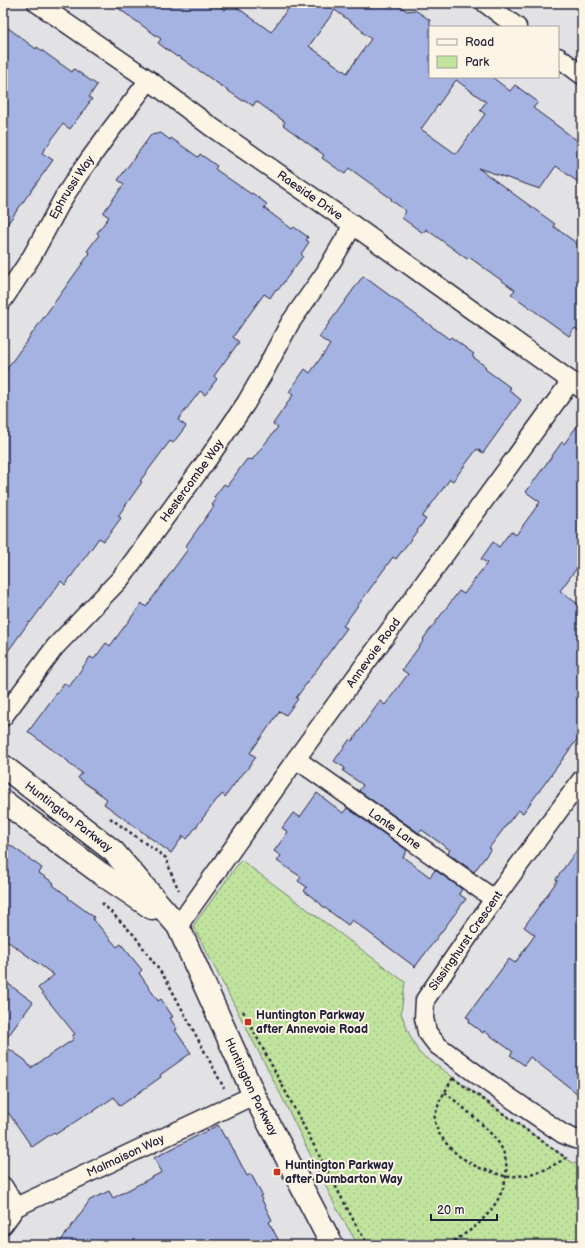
<svg xmlns="http://www.w3.org/2000/svg" width="585" height="1248" viewBox="0 0 585 1248" font-family="'Balsamiq Sans',sans-serif">
<defs>
<pattern id="green-dots" width="8" height="8" patternUnits="userSpaceOnUse"><rect width="8" height="8" fill="#c0e39d"/><path d="M2 2h.1M6 6h.1" fill="none" stroke="#a5c288" stroke-width="1.8" stroke-linecap="round"/></pattern>
</defs>
<rect width="100%" height="100%" fill="#e2e1e4"/>
<filter id="ink" filterUnits="userSpaceOnUse"><feTurbulence type="fractalNoise" baseFrequency=".025" numOctaves="2"/><feDisplacementMap in="SourceGraphic" scale="8" xChannelSelector="R" yChannelSelector="G"/><feConvolveMatrix kernelMatrix="1 2 1 2 8 2 1 2 1" color-interpolation-filters="sRGB"/></filter>
<g filter="url(#ink)">
<path fill="url(#green-dots)" stroke="#71826c" d="M 241,860 L 405,982 L 401,1013 L 410,1036 L 419,1053 L 573,1163 L 582,1164 L 582,1245 L 358,1245 L 337,1209 L 278,1089 L 193,926 Z"/>
<path fill="#a5b3e3" stroke="#22223b" fill-rule="evenodd" d="M 111,3 L 215,3 L 225,10 L 231,3 L 271,32 L 292,3 L 396,3 L 407,11 L 415,10 L 430,20 L 430,77 L 492,77 L 510,91 L 515,85 L 538,102 L 533,108 L 582,144 L 582,185 L 556,166 L 540,189 L 478,168 L 555,224 L 553,226 L 582,247 L 582,334 L 575,328 L 569,336 L 511,294 L 515,290 L 469,257 L 467,259 L 426,229 L 423,233 L 402,218 L 406,211 L 391,200 L 392,199 L 349,168 L 345,174 L 322,158 L 324,155 L 283,125 L 285,122 L 256,101 L 253,106 L 245,100 L 243,101 L 178,56 L 177,57 L 158,43 L 161,39 ZM 335,10 L 363,31 L 362,32 L 371,39 L 347,73 L 309,46 ZM 456,80 L 486,102 L 480,110 L 485,114 L 456,154 L 421,129 Z
M 3,24 L 36,49 L 37,47 L 72,72 L 74,69 L 97,85 L 89,97 L 92,99 L 70,129 L 63,124 L 42,153 L 53,160 L 3,230 Z
M 161,133 L 170,140 L 171,138 L 198,157 L 200,154 L 217,166 L 215,169 L 251,194 L 252,193 L 267,204 L 264,208 L 292,229 L 294,227 L 308,237 L 306,240 L 309,242 L 301,254 L 303,256 L 278,290 L 276,289 L 270,298 L 264,294 L 233,337 L 239,342 L 214,376 L 217,379 L 205,395 L 200,391 L 178,420 L 186,426 L 173,443 L 170,441 L 140,481 L 142,482 L 118,516 L 121,518 L 104,541 L 99,538 L 65,585 L 61,581 L 30,623 L 29,622 L 3,658 L 3,374 L 90,253 L 87,251 L 99,235 L 97,233 L 109,217 L 103,213 L 124,184 L 118,180 L 151,135 Z
M 363,276 L 449,339 L 451,337 L 474,354 L 472,356 L 486,367 L 485,369 L 511,388 L 509,390 L 521,400 L 483,453 L 477,449 L 453,481 L 450,479 L 422,517 L 426,519 L 396,559 L 393,557 L 343,626 L 347,628 L 296,698 L 298,699 L 286,715 L 280,711 L 250,753 L 256,757 L 245,772 L 244,771 L 225,797 L 222,794 L 219,798 L 218,798 L 187,839 L 183,836 L 171,853 L 104,804 L 107,799 L 78,778 L 82,773 L 68,763 L 69,762 L 28,732 L 64,683 L 69,687 L 90,657 L 94,659 L 106,643 L 110,646 L 142,603 L 146,607 L 188,549 L 185,547 L 214,506 L 212,505 L 217,499 L 214,497 L 224,484 L 227,486 L 247,459 L 249,460 L 250,459 L 252,460 L 278,427 L 273,424 L 293,395 L 289,392 L 305,369 L 310,373 L 330,345 L 319,337 Z
M 582,419 L 582,561 L 560,591 L 582,607 L 582,728 L 577,735 L 579,737 L 523,813 L 518,810 L 489,848 L 491,849 L 474,872 L 448,853 L 450,850 L 422,830 L 419,833 L 359,791 L 363,785 L 343,771 L 345,768 L 334,761 L 350,739 L 352,741 L 380,701 L 385,705 L 408,674 L 402,670 L 424,640 L 423,639 L 459,591 L 464,594 L 487,563 L 481,559 L 493,542 L 499,547 L 511,531 L 516,535 L 540,502 L 526,492 L 562,442 L 564,444 Z
M 317,793 L 343,813 L 347,808 L 407,850 L 403,857 L 430,877 L 435,870 L 462,889 L 459,894 L 466,899 L 415,967 L 352,920 L 348,925 L 321,905 L 321,904 L 304,891 L 307,887 L 298,881 L 301,877 L 277,861 L 281,856 L 274,851 L 288,832 L 282,828 L 293,813 L 300,817 Z
M 3,840 L 42,868 L 39,873 L 54,883 L 53,885 L 69,897 L 68,898 L 94,917 L 93,919 L 117,947 L 121,944 L 142,970 L 139,973 L 158,1001 L 161,999 L 173,1017 L 170,1018 L 177,1029 L 175,1030 L 191,1053 L 160,1075 L 161,1077 L 120,1106 L 114,1097 L 91,1113 L 90,1112 L 56,1134 L 54,1132 L 32,1147 L 3,1105 L 3,1045 L 25,1060 L 31,1068 L 74,1039 L 72,1036 L 75,1034 L 38,988 L 54,975 L 3,938 Z
M 582,843 L 582,1097 L 530,1057 L 524,1065 L 510,1055 L 513,1052 L 484,1031 L 483,1033 L 468,1022 L 470,1019 L 466,1017 L 509,959 L 515,963 L 535,935 L 524,927 L 557,881 L 556,879 Z
M 3,980 L 33,1002 L 3,1043 Z
M 218,1125 L 225,1138 L 227,1137 L 247,1176 L 251,1174 L 262,1195 L 260,1196 L 272,1220 L 269,1222 L 281,1245 L 58,1245 L 90,1200 L 109,1191 L 113,1198 L 162,1172 L 154,1158 Z"/>
<g fill="none" stroke-linecap="round" stroke-linejoin="round">
<defs>
<g id="street">
<path id="s1" d="M 37,3 L 149,80 L 210,126 L 353,225 L 582,389"/>
<path d="M 485,3 L 517,27"/>
<path d="M 558,57 L 582,75"/>
<path id="s2" d="M 3,300 L 32,256 L 64,197 L 79,174 L 110,131 L 149,80"/>
<path id="s3" d="M 3,717 L 55,647 L 121,578 L 210,456 L 246,403 L 264,372 L 290,323 L 325,273 L 353,225"/>
<path id="s4" d="M 296,759 L 494,899"/>
<path d="M 582,779 L 494,899 L 425,1000 L 424,1018 L 427,1032 L 437,1045 L 490,1084 L 563,1134 L 575,1139 L 582,1140"/>
<path id="s5" d="M 178,926 L 296,759 L 571,381"/>
<path d="M 3,1186 L 16,1207"/>
<path id="s6" d="M 3,1225 L 16,1207 L 254,1095"/>
</g>
<g id="secondary">
<path id="s7" d="M 3,766 L 113,851 L 178,926 L 254,1095 L 332,1245"/>
<path d="M 3,801 L 100,873 L 152,908"/>
</g>
</defs>
<use href="#street" stroke="#22223b" stroke-width="21"/>
<use href="#secondary" stroke="#22223b" stroke-width="25"/>
<path stroke="#22223b" stroke-width="2.5" stroke-dasharray="3 3" stroke-linecap="butt" d="M 110,818 L 166,858 L 173,878 L 179,890
M 102,903 L 134,935 L 167,981 L 224,1088
M 243,1011 L 356,1225 L 368,1245
M 453,1078 L 566,1158 L 547,1169 L 527,1175 L 507,1177 L 477,1167 L 459,1156 L 449,1147 L 438,1132 L 434,1119 L 440,1100 Z
M 445,1092 C 461,1106 489,1128 500,1145 C 516,1173 500,1204 478,1224 C 469,1232 458,1238 448,1245"/>
<use href="#street" stroke="#fcf5e5" stroke-width="18"/>
<use href="#secondary" stroke="#fcf5e5" stroke-width="22"/>
</g>
</g>
<g fill="#c8321e" stroke="#fcf5e5" stroke-width="1.5">
<rect x="244" y="1018" width="8" height="8" rx="2"/>
<rect x="273" y="1168" width="8" height="8" rx="2"/>
</g>
<g text-anchor="middle" dominant-baseline="central" stroke-width="4" stroke-linejoin="round" paint-order="stroke">
<g font-size="12" fill="#22223b" stroke="#fcf5e5">
<text stroke="none"><textPath href="#s2" startOffset="132">Ephrussi Way</textPath></text>
<text stroke="none"><textPath href="#s1" startOffset="334">Raeside Drive</textPath></text>
<text stroke="none"><textPath href="#s3" startOffset="303">Hestercombe Way</textPath></text>
<text stroke="none"><textPath href="#s5" startOffset="336">Annevoie Road</textPath></text>
<text stroke="none"><textPath href="#s7" startOffset="83">Huntington Parkway</textPath></text>
<text stroke="none"><textPath href="#s4" startOffset="121">Lante Lane</textPath></text>
<text transform="translate(466 941) rotate(-55)">Sissinghurst Crescent</text>
<text stroke="none"><textPath href="#s7" startOffset="415">Huntington Parkway</textPath></text>
<text stroke="none"><textPath href="#s6" startOffset="143">Malmaison Way</textPath></text>
</g>
<g font-size="12" font-weight="bold" fill="#22223b" stroke="#fcf5e5" text-anchor="start">
<text x="256" y="1015">Huntington Parkway<tspan x="256" dy="14">after Annevoie Road</tspan></text>
<text x="285" y="1165">Huntington Parkway<tspan x="285" dy="14">after Dumbarton Way</tspan></text>
</g>
</g>
<rect width="585" height="1248" fill="none" stroke="#fcf5e5" stroke-width="16"/>
<rect x="8" y="8" width="569" height="1232" fill="none" stroke="#22223b" stroke-width="1.5" filter="url(#ink)"/>
<rect x="429" y="26" width="130" height="52" fill="#fcf5e5" stroke="#a5a1a1"/>
<rect x="437" y="39" width="20" height="6" fill="#fcf5e5" stroke="#a5a1a1"/>
<text x="465" y="46" font-size="12" fill="#22223b">Road</text>
<rect x="437" y="56" width="20" height="12" fill="#c0e39d" stroke="#a5a1a1"/>
<text x="465" y="66" font-size="12" fill="#22223b">Park</text>
<path d="M431 1214v6h66v-6" fill="none" stroke="#22223b" stroke-width="2"/>
<text x="437" y="1214" font-size="12" fill="#22223b" stroke="#fcf5e5" stroke-width="3" paint-order="stroke">20 m</text>
</svg>
